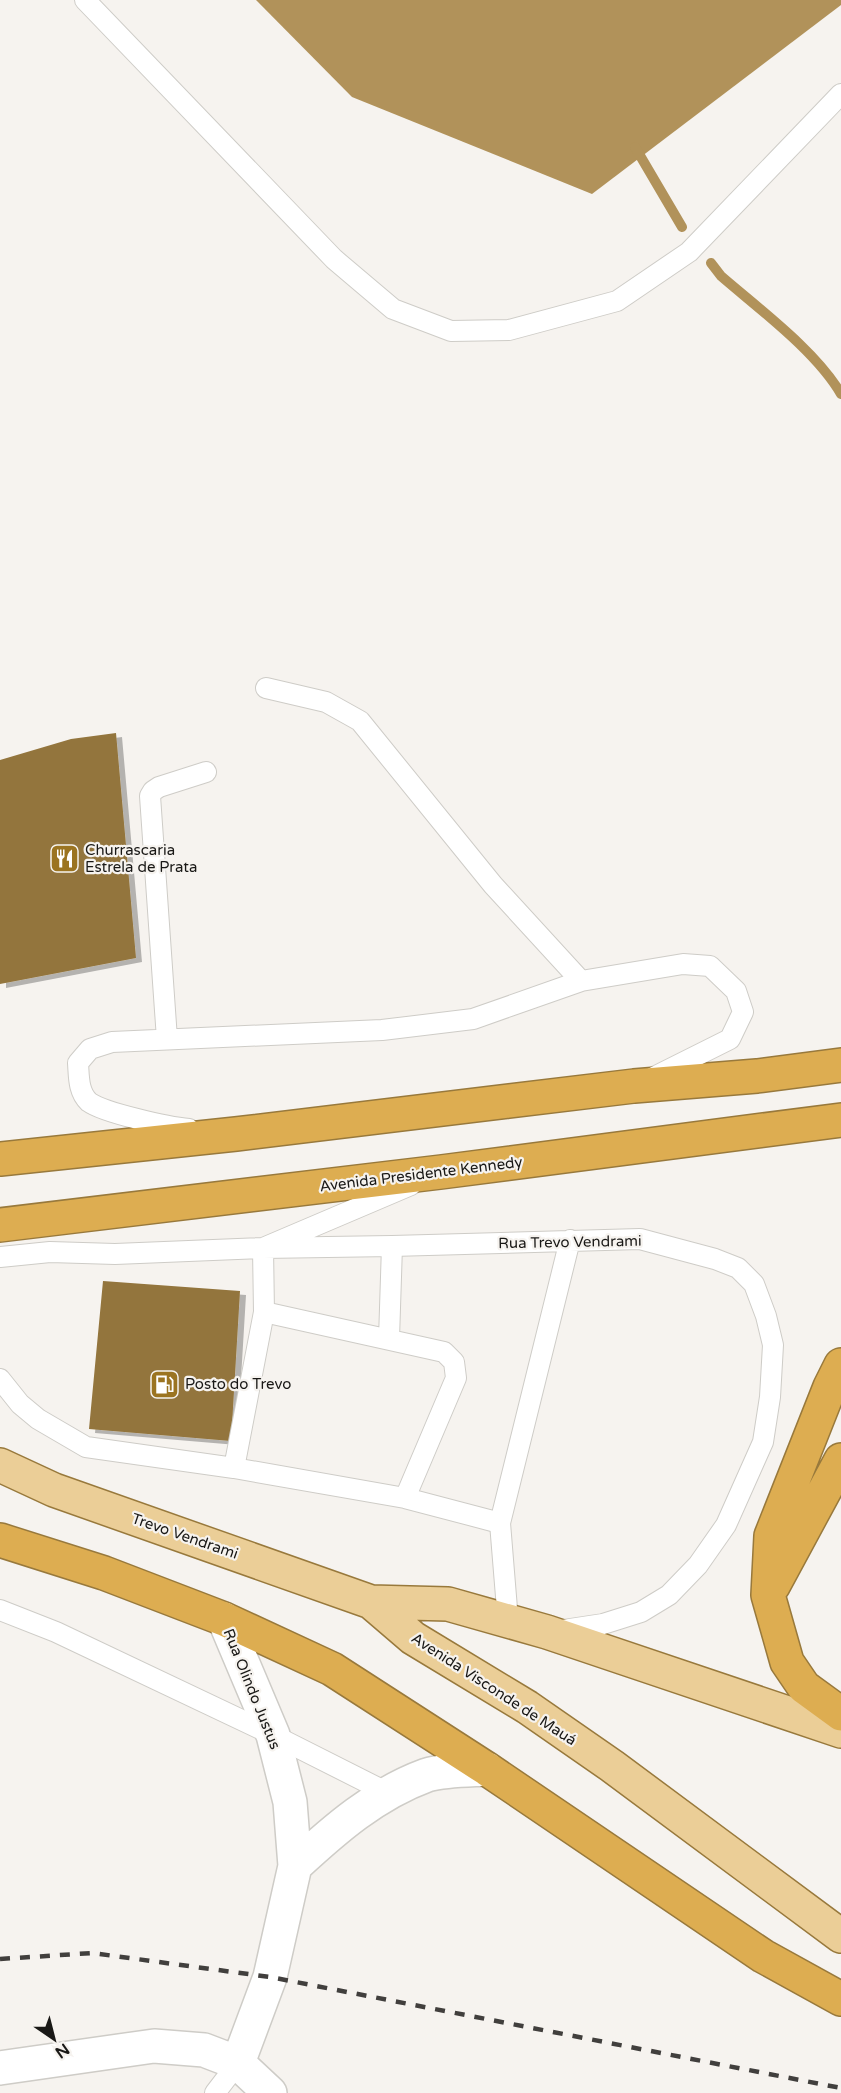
<svg xmlns="http://www.w3.org/2000/svg" width="841" height="2093" viewBox="0 0 841 2093" font-family="'Varela Round',sans-serif">
<defs>
<filter id="shadow"><feDropShadow dx="6" dy="4" stdDeviation="0" flood-color="#0004"/></filter>
</defs>
<rect width="100%" height="100%" fill="#f6f3ef"/>
<path fill="#b1925a" d="M 256,0 L 841,0 L 841,5 L 592,194 L 352,97 Z"/>
<g fill="none" stroke-linecap="round" stroke-linejoin="round">
<path stroke="#b1925a" stroke-width="10" d="M 635,147 L 682,227
M 711,263 L 721,276 C 759,309 816,351 841,394"/>
</g>
<path fill="#93753d" filter="url(#shadow)" d="M 116,733 L 136,958 L 0,984 L 0,760 L 71,739 Z
M 103,1281 L 240,1291 L 231,1441 L 89,1429 Z"/>
<g fill="none" stroke-linecap="round" stroke-linejoin="round">
<defs>
<path id="lane" d="M 85,0 L 334,259 L 393,309 L 451,331 L 509,330 L 617,301 L 689,252 L 841,94
M 266,688 L 326,702 L 360,721 L 493,885 L 581,981
M 167,1039 L 150,796 L 153,791 L 159,787 L 206,772
M 189,1129 C 169,1127 104,1113 89,1102 C 78,1092 79,1076 78,1063 L 90,1049 L 112,1042 L 382,1030 L 473,1019 L 581,981 L 683,964 L 710,966 L 736,991 L 743,1012 L 730,1039 L 652,1078
M 263,1248 L 392,1246 L 640,1239 L 715,1259 L 738,1268 L 754,1284 L 766,1316 L 773,1345 L 770,1397 L 763,1442 L 726,1525 L 698,1565 L 669,1595 L 641,1612 L 603,1624 L 557,1631
M 0,1257 L 50,1252 L 115,1254 L 263,1248 L 411,1185
M 264,1312 L 444,1352 L 454,1362 L 456,1378 L 405,1498
M 389,1339 L 392,1246
M 0,1379 L 20,1404 L 38,1419 L 86,1447 L 234,1468 L 405,1498 L 500,1523
M 234,1468 L 264,1312 L 263,1248
M 0,1610 L 56,1632 L 273,1735 L 388,1793
M 508,1621 L 500,1523 L 570,1240
M 215,2093 L 238,2063"/>
<path id="street" d="M 295,1866 C 335,1829 375,1794 427,1775 C 444,1770 470,1770 487,1769
M 238,2063 L 270,2093
M 0,2068 L 154,2046 L 204,2050 L 238,2063 L 270,1977 L 295,1866 L 290,1802 L 273,1735 L 224,1619"/>
<path id="primary" d="M 0,1465 L 54,1490 L 371,1602 L 448,1604 L 547,1632 L 841,1731
M 371,1602 L 413,1638 L 527,1707 L 612,1766 L 841,1936"/>
<path id="highway" d="M 0,1159 L 236,1134 L 634,1086 L 757,1076 L 841,1065
M 0,1225 L 441,1172 L 841,1120
M 841,1365 L 830,1387 L 771,1536 L 768,1595 L 787,1662 L 804,1687 L 841,1714
M 0,1540 L 104,1573 L 224,1619 L 332,1669 L 487,1769 L 763,1956 L 841,1999
M 773,1586 L 841,1460"/>
</defs>
<use href="#lane" stroke="#ceccc7" stroke-width="22"/>
<use href="#street" stroke="#ceccc7" stroke-width="36"/>
<use href="#primary" stroke="#98793c" stroke-width="36"/>
<use href="#highway" stroke="#98793c" stroke-width="36"/>
<use href="#lane" stroke="#fff" stroke-width="20"/>
<use href="#street" stroke="#fff" stroke-width="33"/>
<use href="#primary" stroke="#ebce97" stroke-width="33"/>
<use href="#highway" stroke="#ddad51" stroke-width="33"/>
<path stroke="#413f3d" stroke-width="4.5" stroke-dasharray="10 10" stroke-linecap="butt" d="M 0,1959 L 92,1953 L 270,1977 L 841,2088"/>
</g>
<defs>
<symbol id="restaurant-square" viewBox="-11 -11 22 22"><rect x="-9" y="-9" width="18" height="18" rx="4" fill="#9b7421" stroke="#f6f3ef"/><path d="M-5-6h1v4h1v-4h1v4h1v-4h1v5L-1.5 .5V6h-2V.5L-5-1ZM5-6V6H3V1.5H1.5Q1.5-4 5-6Z" fill="#fff"/></symbol>
<symbol id="fuel-square" viewBox="-11 -11 22 22"><rect x="-9" y="-9" width="18" height="18" rx="4" fill="#9b7421" stroke="#f6f3ef"/><path d="M-5.5-6h7V0h2V4h1.3V-2.5L3-4.5l.8-.8L6-3V5H2.5V1h-1V6h-7ZM-4.2-4.7v3.2H.2V-4.7Z" fill="#fff"/></symbol>
</defs>
<g fill-rule="evenodd">
<use href="#restaurant-square" x="48" y="842" width="33" height="33"/>
<use href="#fuel-square" x="148" y="1368" width="33" height="33"/>
</g>
<g text-anchor="middle" dominant-baseline="central" stroke-width="4.5" stroke-linejoin="round" paint-order="stroke">
<g font-size="15" fill="#191816" stroke="#f6f3ef" text-anchor="start">
<text x="85" y="850">Churrascaria<tspan x="85" dy="17">Estrela de Prata</tspan></text>
<text x="185" y="1384">Posto do Trevo</text>
</g>
<g font-size="15" fill="#191816" stroke="#f6f3ef">
<text transform="translate(421 1174) rotate(-7)">Avenida Presidente Kennedy</text>
<text transform="translate(570 1242) rotate(-1)">Rua Trevo Vendrami</text>
<text transform="translate(185 1536) rotate(19)">Trevo Vendrami</text>
<text transform="translate(252 1689) rotate(68)">Rua Olindo Justus</text>
<text transform="translate(494 1689) rotate(33)">Avenida Visconde de Mauá</text>
</g>
</g>
<g transform="translate(54 2039) rotate(145)" stroke="#f6f3ef" stroke-width="4.5" paint-order="stroke">
<path d="M0-4.5L10 22L0 15L-10 22Z" fill="#191816"/>
<text y="-9" font-size="16" font-weight="bold" text-anchor="middle" fill="#191816">N</text>
</g>
</svg>
